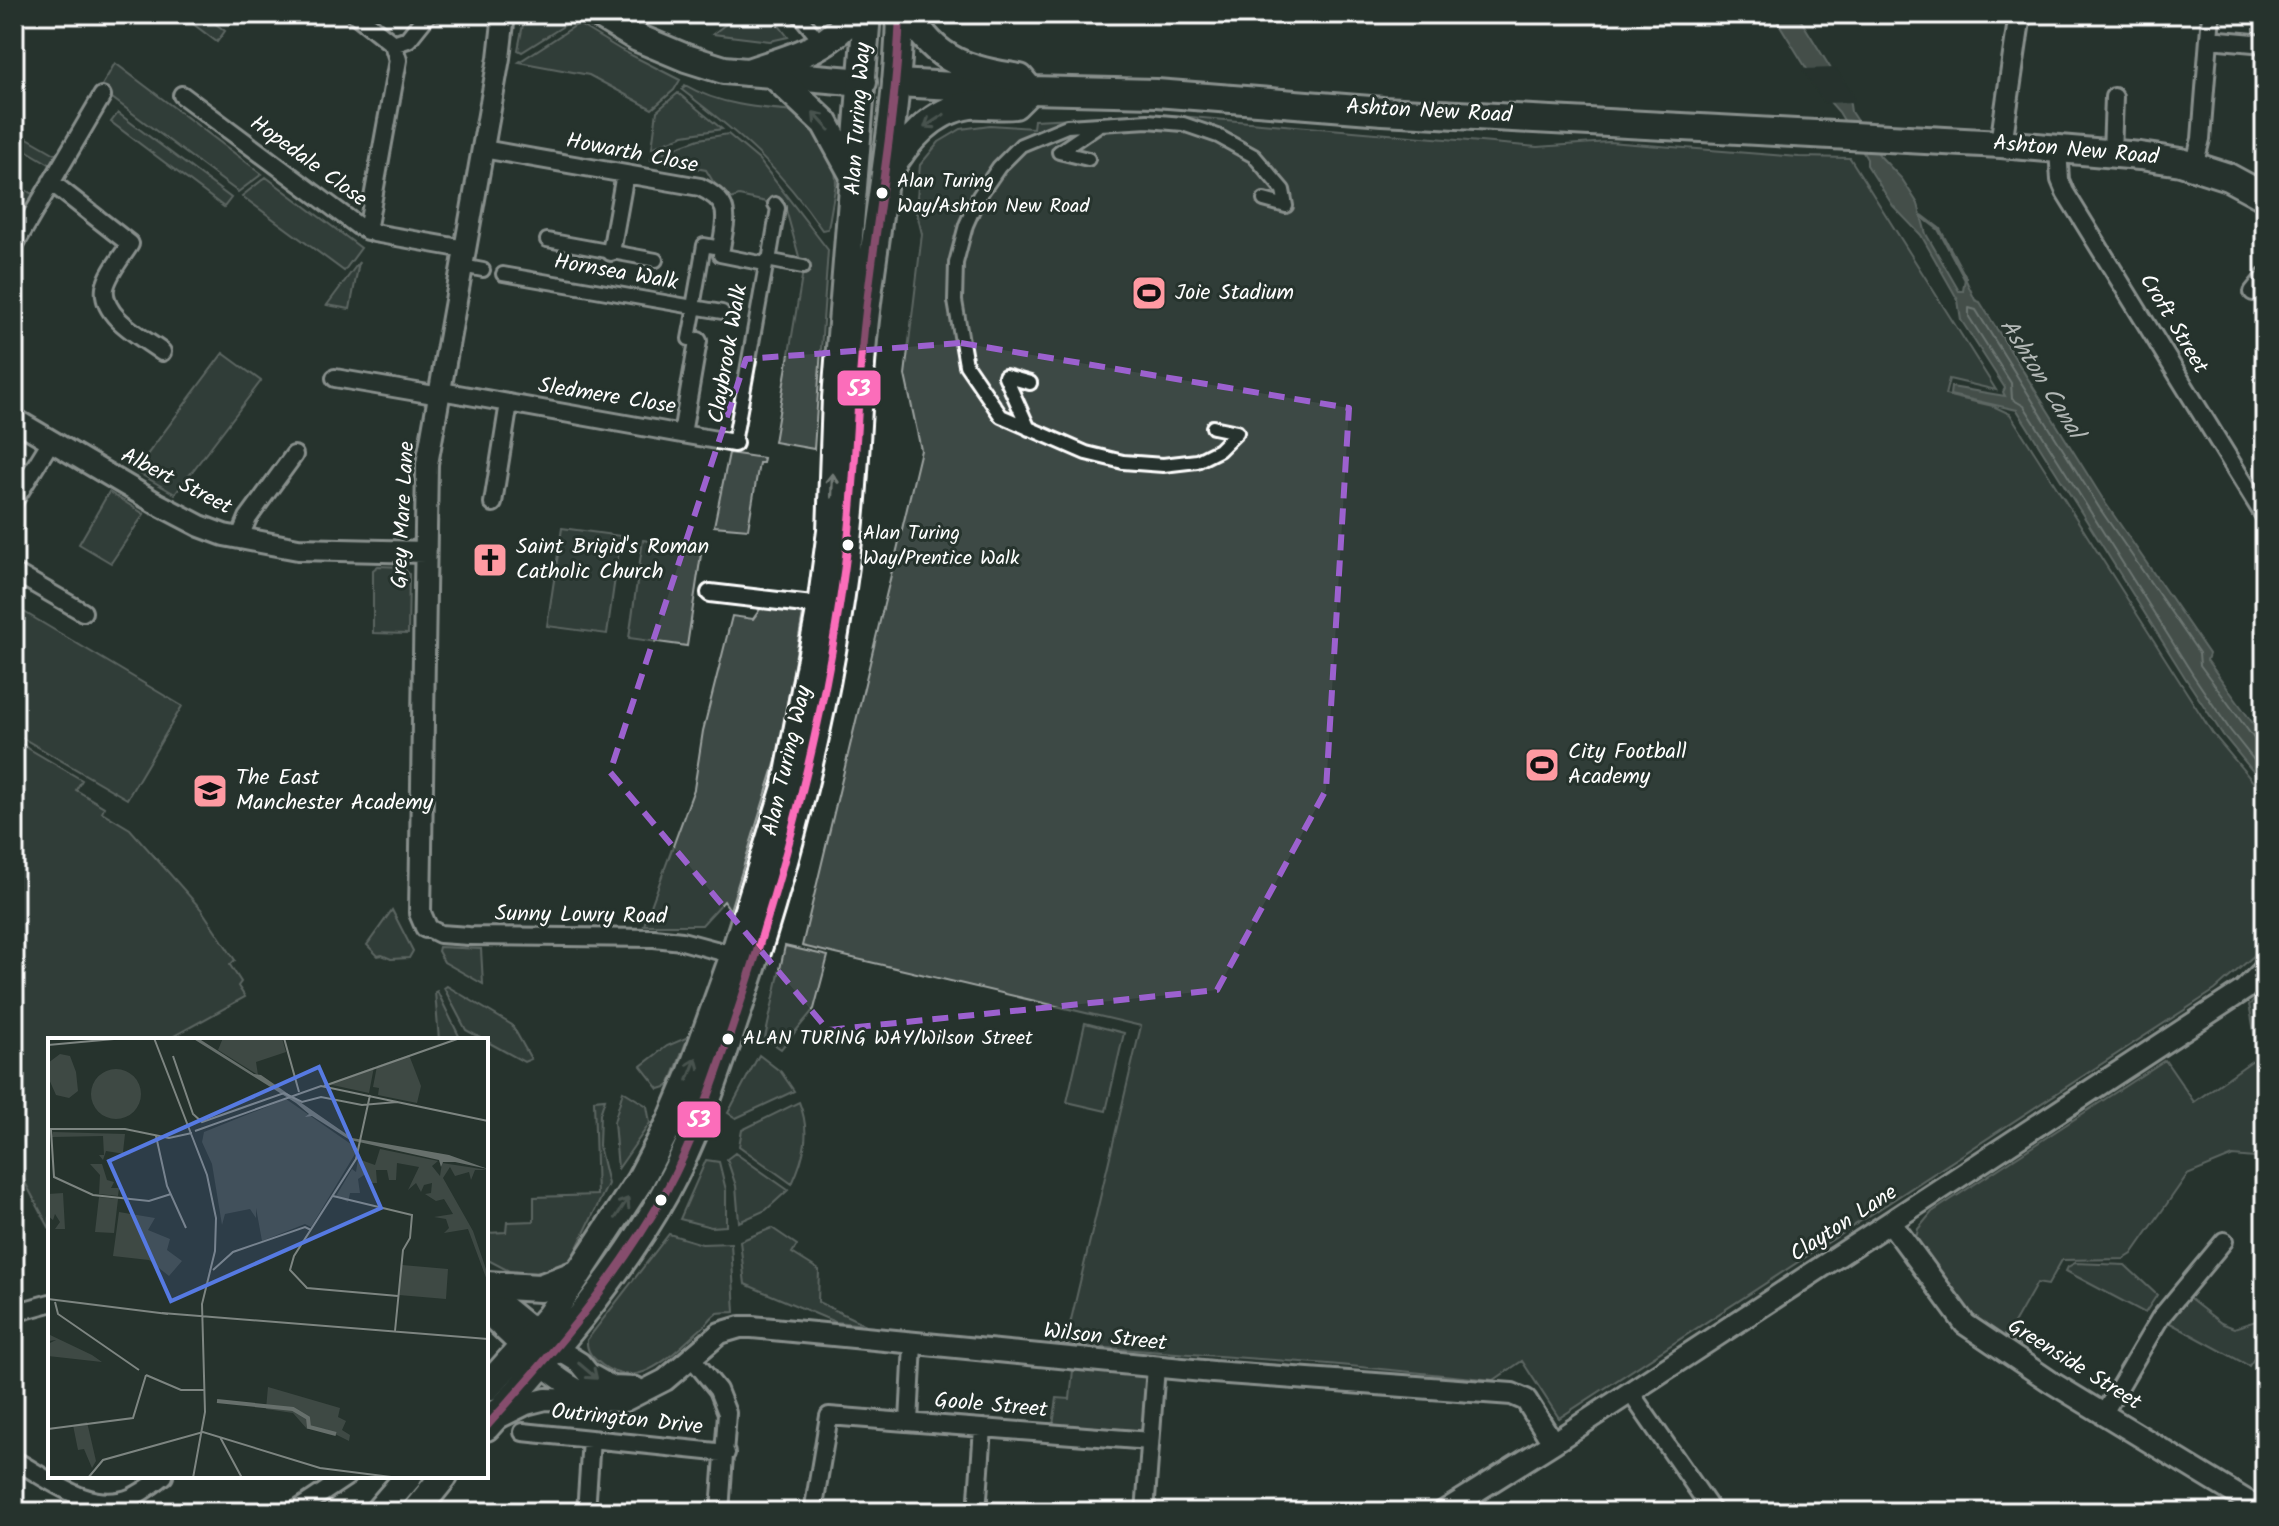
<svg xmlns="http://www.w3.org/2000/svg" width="2279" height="1526" viewBox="0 0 2279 1526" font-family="Kalam,sans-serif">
<rect width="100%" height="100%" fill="#26332d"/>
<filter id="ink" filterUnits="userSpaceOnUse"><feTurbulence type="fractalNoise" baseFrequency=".0125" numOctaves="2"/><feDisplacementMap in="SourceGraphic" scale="16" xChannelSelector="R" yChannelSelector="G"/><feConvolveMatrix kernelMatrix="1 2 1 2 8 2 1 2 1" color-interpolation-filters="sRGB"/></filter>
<g filter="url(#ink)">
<path fill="#3e4944" stroke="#9ea4a2" stroke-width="2" d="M 180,14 L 203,14 L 225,31 L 217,42 Z
M 525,14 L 565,14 L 573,20 L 522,52 L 518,50 Z
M 739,14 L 770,14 L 788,37 L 770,41 L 713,34 Z
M 578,24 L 621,50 L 680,80 L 674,90 L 652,109 L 589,75 L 519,62 Z
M 115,63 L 262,174 L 238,192 L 100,89 Z
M 685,85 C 719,105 758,108 796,111 L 806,116 L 835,165 L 836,183 L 828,229 L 822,230 C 781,169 740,134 682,90 Z
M 678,93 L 722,129 L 684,135 L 652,148 L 657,111 Z
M 118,113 L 231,198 L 224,207 L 111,122 Z
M 1156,114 L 1537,147 L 1609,142 L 1799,157 L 1850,158 L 1996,390 L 1949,379 L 1945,395 L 1993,406 L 2010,414 L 2213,734 L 2265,796 L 2265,946 L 2215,990 L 1559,1418 L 1522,1361 L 1494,1380 L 1329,1364 L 1065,1345 L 1141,1026 L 802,946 L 921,450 L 905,375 L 922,234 L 916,209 L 920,165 L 939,142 L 961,129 L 990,125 L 1033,128 L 1034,120 Z
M 17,132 L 57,155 L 51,165 L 14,143 Z
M 728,134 L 759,160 L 828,250 L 814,449 L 774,442 L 803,271 L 785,206 L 739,196 L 730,199 L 714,183 L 706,170 L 651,160 L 652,156 L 699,139 Z
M 266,177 L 361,248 L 344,271 L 242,196 Z
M 14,183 L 34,195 L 14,229 Z
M 359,262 L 350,309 L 327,305 Z
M 223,353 L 261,381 L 175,494 L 135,471 Z
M 729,453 L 764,458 L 763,463 L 759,463 L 748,529 L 714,526 Z
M 109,492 L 144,514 L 111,563 L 79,544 Z
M 562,528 L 621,536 L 607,634 L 547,626 Z
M 643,540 L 702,548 L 687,646 L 629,638 Z
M 378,566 L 403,567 L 409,574 L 408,634 L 373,633 L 373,570 Z
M 14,606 L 182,706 L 127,799 L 14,733 Z
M 761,608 L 803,614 L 779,751 L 730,910 L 724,901 L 702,925 L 644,925 L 694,789 L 703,731 L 732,616 L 753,619 Z
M 14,740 L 82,780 L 76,790 L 104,807 L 102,812 L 130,829 L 201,909 L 235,960 L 230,965 L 241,982 L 238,986 L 245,997 L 167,1040 L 50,1040 L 50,1229 L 14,1162 Z
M 392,910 L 413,951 L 409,958 L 391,959 L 382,955 L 378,956 L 367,945 Z
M 785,946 L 828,956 L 814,1009 L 781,1049 L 765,1038 Z
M 439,947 L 481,949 L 483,984 L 444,962 L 438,951 Z
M 447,986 L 512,1025 L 531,1059 L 524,1062 L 466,1030 L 444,988 Z
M 437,991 L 461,1040 L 439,1040 L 435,992 Z
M 2262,994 L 2265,997 L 2265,1075 C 2254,1052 2255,1029 2249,1005 Z
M 1085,1023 L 1124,1033 L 1106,1111 L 1067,1102 Z
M 688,1037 L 669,1086 L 659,1089 L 641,1066 L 667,1046 Z
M 759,1055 L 781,1072 L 794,1091 L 736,1118 L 728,1113 Z
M 2165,1060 L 2194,1102 L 2253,1060 L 2265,1087 L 2265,1159 L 2233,1156 L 2187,1175 L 2132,1254 L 2124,1259 L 2062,1260 L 2048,1285 L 2037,1283 L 2003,1343 C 1966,1315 1942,1278 1916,1239 L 1918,1229 L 1932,1212 Z
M 623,1091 L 647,1106 L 650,1123 L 618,1169 L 614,1122 Z
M 605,1099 L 600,1114 L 599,1146 L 608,1184 L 573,1256 L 563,1266 L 534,1274 L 509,1271 L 486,1259 L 486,1219 L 487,1233 L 506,1232 L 507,1222 L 534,1221 L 534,1197 L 597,1195 L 594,1100 Z
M 799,1102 C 811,1131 805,1156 792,1184 L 739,1146 L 742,1130 Z
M 735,1153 L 788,1190 L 766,1210 L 739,1222 L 736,1186 L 727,1159 Z
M 706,1160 L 719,1162 L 726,1190 L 726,1226 L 711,1227 L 680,1219 Z
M 772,1228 L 797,1245 L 792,1253 L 819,1270 L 818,1302 L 866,1325 L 835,1322 L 745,1284 L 740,1241 Z
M 669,1234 L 702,1244 L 731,1243 L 735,1312 C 730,1313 720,1311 716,1314 C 712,1316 707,1324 703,1327 C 675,1351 640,1394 602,1365 C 593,1358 586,1352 587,1340 Z
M 2075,1263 L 2125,1265 L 2157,1295 L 2145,1313 L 2066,1271 L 2068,1267 Z
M 2186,1296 L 2221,1323 L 2234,1328 L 2265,1318 L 2265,1342 L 2249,1366 L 2170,1323 Z
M 1073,1370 L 1147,1376 L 1142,1432 L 1053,1425 L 1057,1398 L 1070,1399 Z"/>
<path fill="#67706c" stroke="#a4a9a7" stroke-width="2" d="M 1773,14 L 1797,14 L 1849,98 L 1851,112 L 1880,156 L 1902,179 L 1918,204 L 1926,234 L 1959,291 L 1963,291 L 1965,278 L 1975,300 L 1980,302 L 2106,504 L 2209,654 L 2207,660 L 2265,740 L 2265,786 L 2223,735 L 2186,679 L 2017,410 L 1950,395 L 1951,387 L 2005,396 L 2003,392 L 2005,388 L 1961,320 L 1958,300 L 1921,235 L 1893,206 L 1867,165 L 1867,159 L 1839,112 L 1821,92 Z"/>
<path fill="#26332d" d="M 1835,68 L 1853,96 L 1854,102 L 1824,103 L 1803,69 Z"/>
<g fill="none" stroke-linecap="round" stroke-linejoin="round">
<path stroke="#c2c6c4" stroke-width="2" d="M 2265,744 L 2255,740 L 2200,665 L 2199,653 L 2100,509 L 1976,310 L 1969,308 L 1969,317 L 2011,383 L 2012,399 L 2024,406 L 2193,675 L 2230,730 L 2265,774"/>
<path stroke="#a4a9a7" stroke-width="4" d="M 1922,216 L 1939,229 L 1965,278"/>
<defs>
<path id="pedestrian" d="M 798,14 L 815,35
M 1088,159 L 1059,152 L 1097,126
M 547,240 L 656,260
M 769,261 L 778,208 L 775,204
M 462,266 L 483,270
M 503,274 L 722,312
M 693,307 L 704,245 L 721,248 L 720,255 L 765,264
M 695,307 L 689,339 L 698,341
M 1213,427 L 1237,432 L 1219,450 L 1197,461 L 1163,465 L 1123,462 L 1086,453 L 1001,416 L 966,365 L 955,301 L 956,263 L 966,225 L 979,196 L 999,167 L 1021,145 L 1067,126 L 1148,121 L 1183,124 L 1218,136 L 1254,156 L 1283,190 L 1286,206 L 1264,200
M 1029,429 L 1005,376 L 1030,383
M 734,443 L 767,260 L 803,267"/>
<path id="minor" d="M 355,14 L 393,44 L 398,60 L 367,231
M 2209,39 L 2265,44
M 393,44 L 408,39 L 428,14
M 182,95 L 358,226 L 374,233 L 465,249
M 483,149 L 700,187 C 733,203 726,217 721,248
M 2058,149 L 2060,180 L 2065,192 L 2265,517
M 2112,154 L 2114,97
M 2194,166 L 2201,139 L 2211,14
M 51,182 L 130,244 C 122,257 108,273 105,288 C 101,317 142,337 162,352
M 14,246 L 102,96
M 611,252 L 625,174
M 2253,292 L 2265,277
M 335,378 L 440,396
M 441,391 L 682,434 L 698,341
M 682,434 L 734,443
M 14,501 L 51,441
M 493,503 L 509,403
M 239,539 L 248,518 L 294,455
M 14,572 L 83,612
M 710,593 L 821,606
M 426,927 L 440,934 L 469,936 L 654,938 L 682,941 L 734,955
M 14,1313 L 50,1303
M 692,1358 L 718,1390 L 727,1413 L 720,1512
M 1630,1392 L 1713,1512
M 2104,1413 L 2160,1318 L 2224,1241
M 909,1422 L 913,1344
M 523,1432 L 726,1453
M 14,1460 C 48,1478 91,1515 132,1497 C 144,1492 154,1483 164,1476
M 294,1512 L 348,1476
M 586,1512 L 591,1439
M 813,1512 L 829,1416 L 1150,1441
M 977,1512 L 983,1428
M 1145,1512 L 1156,1367"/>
<path id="tertiary" d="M 2001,144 L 2020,14
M 14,419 L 156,503 L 200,526 L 224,535 L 298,549 L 425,552
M 426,927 L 420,913 L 427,464 L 499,58 L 504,14
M 1891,1223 L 1965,1324 L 2051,1382 L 2265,1512
M 486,1291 L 554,1347 L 580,1363 L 589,1374 L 612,1387 L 636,1388
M 486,1313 C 511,1336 564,1392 596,1396
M 500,1417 L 526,1404 L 546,1399 L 624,1401 L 665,1380 L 720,1333 L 740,1327 L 752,1327 L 1213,1372 L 1512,1394 L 1526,1400 L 1553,1443
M 1443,1512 L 1553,1443 L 2244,990 L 2265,969"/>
<path id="primary" d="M 598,14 L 638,38 L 686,58 L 724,70 L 863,82
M 896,83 L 1030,90 L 1156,93 L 1383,111 L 2001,144 L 2140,156 L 2181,162 L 2228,177 L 2265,197"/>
<path id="trunk" d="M 748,72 C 785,59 831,50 853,14
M 775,76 L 825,123 L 854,176
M 889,172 C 906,141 933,110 970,105 C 985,104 1000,107 1015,105 L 1030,90 L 1020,78 C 972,71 934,62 910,14
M 486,1285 L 540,1288 L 579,1273
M 486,1388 L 549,1317 L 579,1273 L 640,1180 L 671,1121 L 691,1074 L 734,955 L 787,784 L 821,606 L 831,531 L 836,398 L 867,14
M 486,1427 C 549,1358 620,1275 665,1193 C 698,1133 718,1069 740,1004 C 791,853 830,699 848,541 C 856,471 857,400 864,329 C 875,224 898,120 900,14
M 378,1512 L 409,1476
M 415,1512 L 444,1476"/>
</defs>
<use href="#pedestrian" stroke="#fff" stroke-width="18"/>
<use href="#minor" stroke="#fff" stroke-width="22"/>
<use href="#tertiary" stroke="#fff" stroke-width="26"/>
<use href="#primary" stroke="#fff" stroke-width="32"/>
<use href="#trunk" stroke="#fff" stroke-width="32"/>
<use href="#pedestrian" stroke="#26332d" stroke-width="12"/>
<use href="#minor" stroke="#26332d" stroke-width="16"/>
<use href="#tertiary" stroke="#26332d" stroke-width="20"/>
<use href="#primary" stroke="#26332d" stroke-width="26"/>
<use href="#trunk" stroke="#26332d" stroke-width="26"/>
<defs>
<path id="bus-1" d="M 486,1427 C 552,1354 617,1279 665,1193 C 700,1129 722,1058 745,989 C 793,843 830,694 848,541 C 856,470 857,400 864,329 C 875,224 896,120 900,14"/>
</defs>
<use href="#bus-1" stroke="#26332d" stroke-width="14"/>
<use href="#bus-1" stroke="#fb6dba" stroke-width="8"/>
</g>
<defs><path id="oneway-shaft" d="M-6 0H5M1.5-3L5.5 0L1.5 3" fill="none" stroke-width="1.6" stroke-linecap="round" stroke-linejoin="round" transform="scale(2)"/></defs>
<g stroke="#727a76">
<use href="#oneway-shaft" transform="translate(821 121) rotate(-132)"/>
<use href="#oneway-shaft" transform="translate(934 121) rotate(147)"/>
<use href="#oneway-shaft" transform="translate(832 485) rotate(-88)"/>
<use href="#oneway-shaft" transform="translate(692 1069) rotate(-69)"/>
<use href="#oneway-shaft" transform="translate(622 1208) rotate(-57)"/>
<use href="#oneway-shaft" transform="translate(588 1371) rotate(40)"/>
</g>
</g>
<path d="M0 0H2279V1526H0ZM 961,343 L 1349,408 L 1326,790 L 1217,990 L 828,1030 L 610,772 L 746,359 Z" fill="#26332d" fill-opacity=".55" fill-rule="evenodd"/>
<path fill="none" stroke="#9c61cf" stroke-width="6" stroke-dasharray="16 10" stroke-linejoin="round" d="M 961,343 L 1349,408 L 1326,790 L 1217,990 L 828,1030 L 610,772 L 746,359 Z"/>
<defs>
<symbol id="stadium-square" viewBox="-11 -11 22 22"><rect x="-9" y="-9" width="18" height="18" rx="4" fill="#ff9aa2" stroke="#26332d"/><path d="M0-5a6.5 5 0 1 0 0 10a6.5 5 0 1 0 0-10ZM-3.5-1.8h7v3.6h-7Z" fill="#111"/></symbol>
<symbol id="church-square" viewBox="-11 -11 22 22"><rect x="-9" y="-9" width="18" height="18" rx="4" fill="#ff9aa2" stroke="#26332d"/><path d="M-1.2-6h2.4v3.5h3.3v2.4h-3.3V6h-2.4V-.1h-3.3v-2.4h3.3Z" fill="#111"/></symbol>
<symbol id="school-square" viewBox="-11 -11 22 22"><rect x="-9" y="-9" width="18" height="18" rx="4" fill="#ff9aa2" stroke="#26332d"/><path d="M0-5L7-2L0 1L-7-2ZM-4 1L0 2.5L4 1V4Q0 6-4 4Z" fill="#111"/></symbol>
</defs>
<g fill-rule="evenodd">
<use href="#stadium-square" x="1129" y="273" width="40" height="40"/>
<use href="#church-square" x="470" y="540" width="40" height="40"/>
<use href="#stadium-square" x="1522" y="745" width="40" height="40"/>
<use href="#school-square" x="190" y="771" width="40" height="40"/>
</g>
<g fill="#fff" stroke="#26332d" stroke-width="3">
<circle cx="882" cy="193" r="7"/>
<circle cx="848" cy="545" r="7"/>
<circle cx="728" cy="1039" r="7"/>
<circle cx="661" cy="1200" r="7"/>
</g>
<g text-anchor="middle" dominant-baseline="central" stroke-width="6" stroke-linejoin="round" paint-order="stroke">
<g font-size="20" fill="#fff" stroke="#26332d" text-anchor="start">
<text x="897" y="182">Alan Turing<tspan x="897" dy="25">Way/Ashton New Road</tspan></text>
<text x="863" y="534">Alan Turing<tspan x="863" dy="25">Way/Prentice Walk</tspan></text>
<text x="743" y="1039">ALAN TURING WAY/Wilson Street</text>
</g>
<g font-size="22" fill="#fff" stroke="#26332d">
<text transform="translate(1429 112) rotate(3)">Ashton New Road</text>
<text transform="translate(859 119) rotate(-86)">Alan Turing Way</text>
<text transform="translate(2076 151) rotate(5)">Ashton New Road</text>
<text transform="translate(632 154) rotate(11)">Howarth Close</text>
<text transform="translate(308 162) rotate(36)">Hopedale Close</text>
<text transform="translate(616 273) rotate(10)">Hornsea Walk</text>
<text transform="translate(2173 324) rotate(59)">Croft Street</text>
<text transform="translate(729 354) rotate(-80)">Claybrook Walk</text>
<text transform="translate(607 397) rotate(9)">Sledmere Close</text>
<text transform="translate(176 482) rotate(27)">Albert Street</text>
<text transform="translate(404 515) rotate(-87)">Grey Mare Lane</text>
<text transform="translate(788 761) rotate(-77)">Alan Turing Way</text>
<text transform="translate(581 916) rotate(1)">Sunny Lowry Road</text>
<text transform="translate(1844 1224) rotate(-33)">Clayton Lane</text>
<text transform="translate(1105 1338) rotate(6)">Wilson Street</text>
<text transform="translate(2074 1365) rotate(32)">Greenside Street</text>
<text transform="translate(991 1406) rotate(5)">Goole Street</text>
<text transform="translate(627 1420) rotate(6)">Outrington Drive</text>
</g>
<g font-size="22" fill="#fff" stroke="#26332d" text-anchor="start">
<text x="1175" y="293">Joie Stadium</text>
<text x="516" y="547">Saint Brigid's Roman<tspan x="516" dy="25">Catholic Church</tspan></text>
<text x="1568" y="752">City Football<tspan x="1568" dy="25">Academy</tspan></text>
<text x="236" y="778">The East<tspan x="236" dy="25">Manchester Academy</tspan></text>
</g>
<g font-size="24" font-style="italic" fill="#b3b8b6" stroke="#26332d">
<text transform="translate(2041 379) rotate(58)">Ashton Canal</text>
</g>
</g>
<g transform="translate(48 1038)">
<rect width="440" height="440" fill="#26332d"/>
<path d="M 175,0 L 234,0 L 238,14 L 208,24 L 210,37 L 170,12 ZM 12,16 L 22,18 L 28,34 L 30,53 L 21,60 L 8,57 L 0,39 L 0,25 ZM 361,17 L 373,48 L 369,65 L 330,57 L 331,50 L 325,49 L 329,28 ZM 326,29 L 321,55 L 280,46 ZM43 56a25 25 0 1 1 50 0a25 25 0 1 1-50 0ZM 238,61 L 310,111 L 263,189 L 257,186 L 214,203 L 208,170 L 208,180 L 202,171 L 177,176 L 174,187 L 164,126 L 154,104 L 156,94 ZM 5,94 L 77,96 L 75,114 L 83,117 L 58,113 L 55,122 L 51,117 L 56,117 L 55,98 L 4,99 ZM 332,111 L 390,123 L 384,128 L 392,138 L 394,125 L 440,132 L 427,132 L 423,142 L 421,134 L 407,138 L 402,129 L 395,140 L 425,193 L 440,237 L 440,245 L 420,191 L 396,195 L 401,190 L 398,181 L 386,179 L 405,176 L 396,161 L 388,163 L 377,156 L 383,155 L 384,145 L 376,147 L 373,154 L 368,145 L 360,152 L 371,129 L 349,125 L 348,142 L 341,142 L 339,132 L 328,132 L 329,145 L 323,145 L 319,135 L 310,141 L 312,155 L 302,155 L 300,164 L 288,158 L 304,131 L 308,134 L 310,121 L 327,127 ZM 42,126 L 54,126 L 59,142 L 66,144 L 63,150 L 71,150 L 70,158 L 51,156 L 52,137 ZM 15,155 L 17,191 L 7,191 L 12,184 L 7,176 L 5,182 L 0,178 L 0,156 ZM 51,159 L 70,161 L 66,195 L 47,194 ZM 71,174 L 107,180 L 100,192 L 122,201 L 119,212 L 134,223 L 121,238 L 101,222 L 65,218 ZM 354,227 L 400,231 L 398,261 L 351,257 ZM 0,296 L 44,317 L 54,324 L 0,318 L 0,306 L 8,302 L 0,303 ZM 220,349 L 292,370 L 290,379 L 298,383 L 294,392 L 302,397 L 301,403 L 277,391 L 259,391 L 245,375 L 218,371 ZM 39,384 L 48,423 L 44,430 L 36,411 L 30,412 L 25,387 Z" fill="#3e4944"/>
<path d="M 144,0 L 153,2 L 206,36 L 213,37 L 304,100 L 401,117 L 440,131 L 407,124 L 395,124 L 393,129 L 391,122 L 302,102 L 264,78 L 257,79 L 261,76 L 248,65 Z" fill="#67706c"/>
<path fill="none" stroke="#67706c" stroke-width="4" d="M 169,363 L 245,371 L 260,380 L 261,389 L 288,396"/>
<path fill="none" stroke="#7d8581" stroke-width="2" d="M 106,0 L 159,137 L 168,180 L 167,213 L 154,266 L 157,374 L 145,440M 236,0 L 251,54M 0,7 L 77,0M 125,18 L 145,76 L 154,84 L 236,55 L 254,64 L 273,59 L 314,67 L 349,64 L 440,83M 276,48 L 412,0M 322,57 L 308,121 L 246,218 L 242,232 L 259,250 L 350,258M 0,91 L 77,91 L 121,100 L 144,95M 3,92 L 6,139 L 45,157 L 101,163 L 123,156M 147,93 L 273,48 L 440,83M 108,98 L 119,148 L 138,190M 285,158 L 364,177 L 362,200 L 355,212 L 347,293M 165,232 L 185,214 L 257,189 L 263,192M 0,261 L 120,276M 7,264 L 10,276 L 91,332M 114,275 L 440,301M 98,337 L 133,352 L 157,352M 0,391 L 85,380 L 98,337M 172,399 L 194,440M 40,440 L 55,422 L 155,394 L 272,430 L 351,440"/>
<path fill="#567ae2" fill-opacity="0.15" stroke="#567ae2" stroke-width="4" d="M 271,29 L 333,170 L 123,263 L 61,123 Z"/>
<rect width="440" height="440" fill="none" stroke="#fff" stroke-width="4"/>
</g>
<g stroke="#26332d" stroke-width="3">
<rect x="836" y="369" width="46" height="38" rx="8" fill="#fb6dba"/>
<rect x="676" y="1100" width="46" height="39" rx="8" fill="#fb6dba"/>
</g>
<g font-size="22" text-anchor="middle" font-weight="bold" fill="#fff">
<text x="859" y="396">53</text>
<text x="699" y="1127">53</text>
</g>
<rect width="2279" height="1526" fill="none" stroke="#26332d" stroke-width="48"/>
<rect x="24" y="24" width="2231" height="1478" fill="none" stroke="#fff" stroke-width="3" filter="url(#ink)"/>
</svg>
